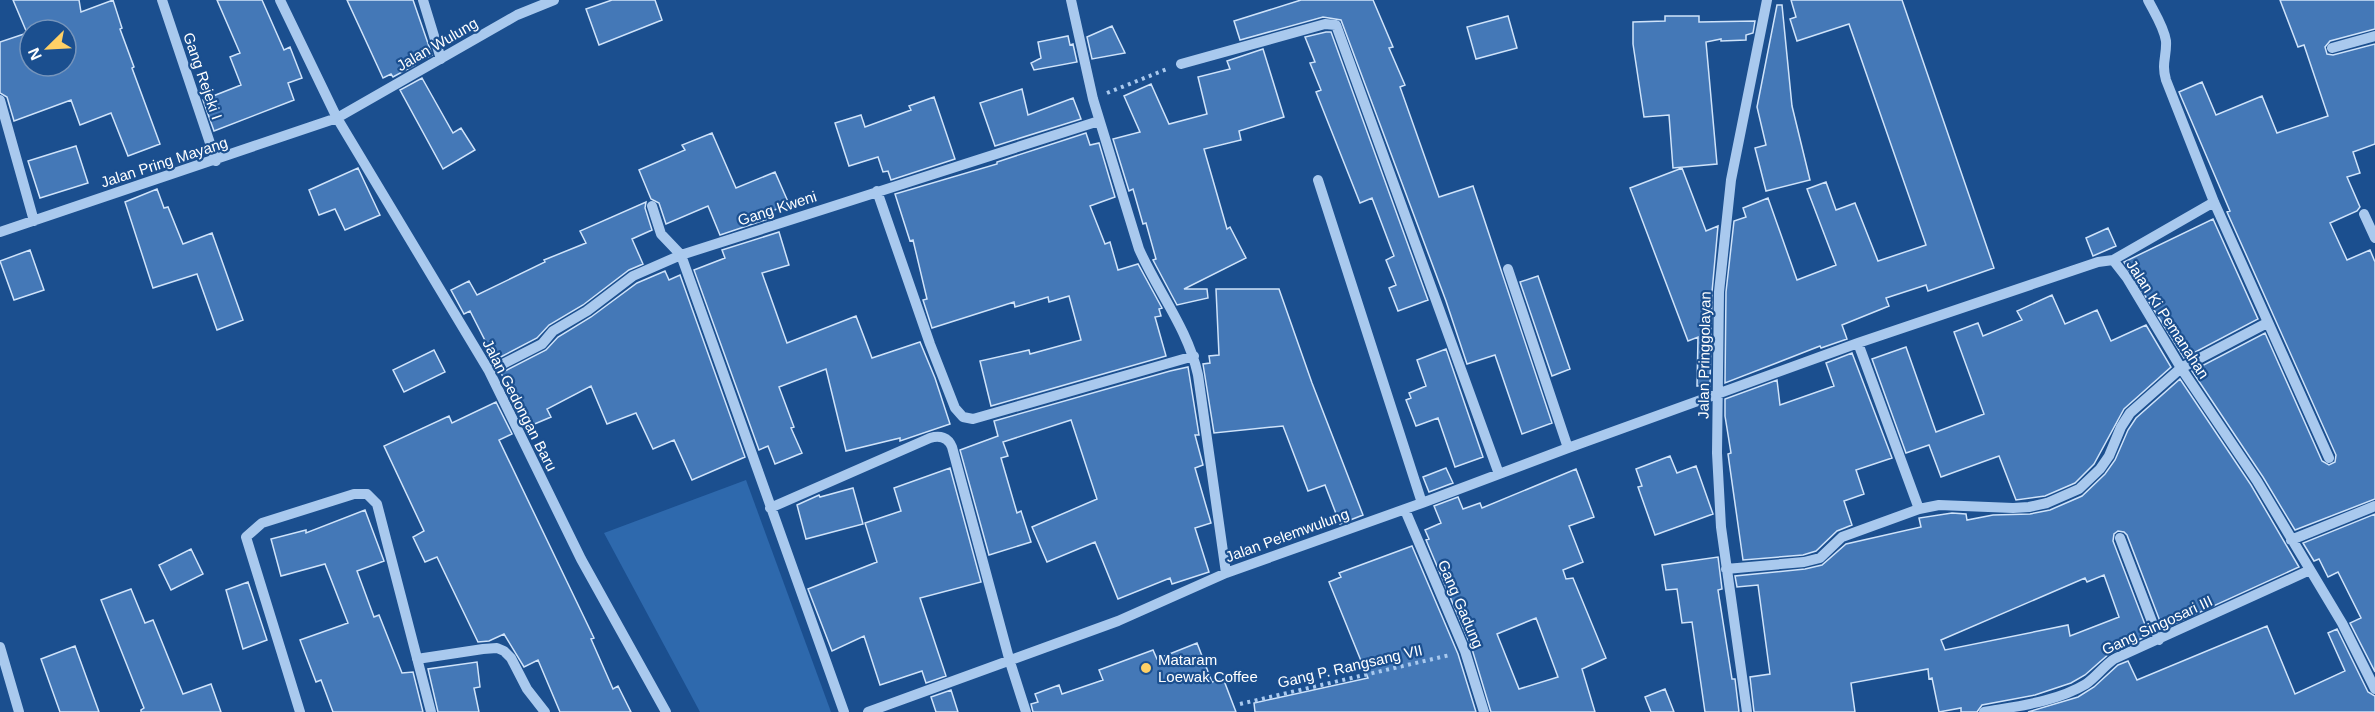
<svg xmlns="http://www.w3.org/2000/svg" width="2375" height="712" viewBox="0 0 2375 712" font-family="Arial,sans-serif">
<rect width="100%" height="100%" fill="#1b4f8f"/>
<path fill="#2e69ad" d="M 746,480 L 831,712 L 700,712 L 604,533 Z"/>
<path fill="#4478b7" stroke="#cfe3fa" stroke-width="1.5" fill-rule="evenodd" d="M 13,0 L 79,0 L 81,12 L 113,0 L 122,28 L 120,29 L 134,67 L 132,68 L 160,144 L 128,156 L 111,113 L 80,125 L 71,100 L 14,121 L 7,97 L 0,93 L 0,42 L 27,33 ZM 30,30 L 66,30 L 66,66 L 30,66 Z
M 217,0 L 262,0 L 284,50 L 290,47 L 302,78 L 288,83 L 294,100 L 214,131 L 203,100 L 241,85 L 230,57 L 240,53 Z
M 347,0 L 413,0 L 432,55 L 414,63 L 415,65 L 393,77 L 391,74 L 383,78 Z
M 612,0 L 655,0 L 662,20 L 599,45 L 586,9 Z
M 1301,0 L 1373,0 L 1393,47 L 1389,48 L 1405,85 L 1400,87 L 1439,197 L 1473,186 L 1552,423 L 1522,434 L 1495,355 L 1467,364 L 1446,301 L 1341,20 L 1323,17 L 1240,40 L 1234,21 Z
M 1791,0 L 1902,0 L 1994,268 L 1928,291 L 1926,285 L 1886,298 L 1889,306 L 1842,325 L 1847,339 L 1821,348 L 1820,346 L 1725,383 L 1726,292 L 1734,221 L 1746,217 L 1743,208 L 1768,198 L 1797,280 L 1836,265 L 1807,189 L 1826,182 L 1836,210 L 1855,203 L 1878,261 L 1926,245 L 1849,24 L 1797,41 L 1790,19 L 1796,17 Z
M 2280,0 L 2375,0 L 2375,29 L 2330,41 L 2325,47 L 2327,54 L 2333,55 L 2375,44 L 2375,144 L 2353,152 L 2360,173 L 2347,177 L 2360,207 L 2357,211 L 2330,223 L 2347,260 L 2370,250 L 2375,262 L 2375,499 L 2295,530 L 2263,477 L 2192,371 L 2265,333 L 2322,461 L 2329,465 L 2335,462 L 2336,455 L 2227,212 L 2230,211 L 2179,92 L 2202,82 L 2216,115 L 2262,96 L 2277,133 L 2328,116 L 2304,45 L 2298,47 Z
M 1777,5 L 1782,5 L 1792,106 L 1810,180 L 1766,191 L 1755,148 L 1766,145 L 1757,107 Z
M 1508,16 L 1517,48 L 1476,59 L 1467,27 Z
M 1665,16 L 1699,16 L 1699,22 L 1755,21 L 1753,33 L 1746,35 L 1746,40 L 1721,41 L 1721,39 L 1706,42 L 1717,164 L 1673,168 L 1669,115 L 1644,117 L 1633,44 L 1633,22 L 1665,21 Z
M 1112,26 L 1125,53 L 1092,59 L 1087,37 Z
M 1326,32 L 1331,32 L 1428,300 L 1398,311 L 1389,288 L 1396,285 L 1386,260 L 1394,256 L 1372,198 L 1360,203 L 1316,92 L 1321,90 L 1310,63 L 1315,62 L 1305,37 Z
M 1068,36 L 1070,45 L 1073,44 L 1077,62 L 1034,70 L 1031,63 L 1041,58 L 1038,42 Z
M 1263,49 L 1284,117 L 1239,131 L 1241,140 L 1204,149 L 1227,229 L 1230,227 L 1246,258 L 1184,289 L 1207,289 L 1208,298 L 1177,305 L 1153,260 L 1156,259 L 1146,223 L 1143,224 L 1133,189 L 1129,191 L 1113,139 L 1140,132 L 1124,96 L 1151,84 L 1169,124 L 1207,114 L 1198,77 L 1230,69 L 1227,61 Z
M 422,78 L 453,133 L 461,128 L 475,150 L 443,169 L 400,90 Z
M 1022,89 L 1028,115 L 1073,98 L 1081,119 L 995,146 L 980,103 Z
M 934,97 L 955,159 L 891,180 L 888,171 L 883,172 L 878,157 L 849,166 L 835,123 L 861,115 L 865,127 L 911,110 L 909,106 Z
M 712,133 L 736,188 L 775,172 L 789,204 L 772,211 L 774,217 L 720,235 L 708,206 L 666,224 L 659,203 L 651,199 L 639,170 L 685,150 L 682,145 Z
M 1086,133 L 1090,145 L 1099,143 L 1115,197 L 1090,206 L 1105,244 L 1110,242 L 1118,270 L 1138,264 L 1162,308 L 1159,309 L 1161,316 L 1155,317 L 1166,356 L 991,406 L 980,361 L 1029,350 L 1030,354 L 1081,340 L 1069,296 L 1049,302 L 1048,297 L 1015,307 L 1014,302 L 932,328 L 923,300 L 927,299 L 913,240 L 910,241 L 895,194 L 997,164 L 997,162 Z
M 76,146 L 88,183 L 40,198 L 28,161 Z
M 358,168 L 380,215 L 345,230 L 335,209 L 319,215 L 309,190 Z
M 1682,168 L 1706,231 L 1718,226 L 1712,292 L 1710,386 L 1697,386 L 1698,337 L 1688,341 L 1630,188 Z
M 157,189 L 164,208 L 168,207 L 183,244 L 212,233 L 243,320 L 217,330 L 197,274 L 153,288 L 125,202 Z
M 646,202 L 645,208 L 652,230 L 632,239 L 643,264 L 629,270 L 583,305 L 549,325 L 537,338 L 495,360 L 470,311 L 464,314 L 451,290 L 469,281 L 477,295 L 545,262 L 544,260 L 586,243 L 580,231 Z
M 2213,219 L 2258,319 L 2184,358 L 2124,262 Z
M 2108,228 L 2116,246 L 2093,256 L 2086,238 Z
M 779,232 L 789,265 L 762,273 L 787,343 L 856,316 L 872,358 L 920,342 L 935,378 L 950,424 L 900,441 L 900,438 L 846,451 L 826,369 L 779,387 L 794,427 L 791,428 L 802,453 L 775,464 L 768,446 L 759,450 L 694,270 L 725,258 L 722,250 Z
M 30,250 L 44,290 L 14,300 L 0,261 Z
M 665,271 L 669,280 L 680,275 L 745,457 L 692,480 L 674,440 L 653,449 L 636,413 L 607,424 L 591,386 L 547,409 L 551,417 L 525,428 L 509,395 L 512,394 L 501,373 L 546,350 L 558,337 L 591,317 L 637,283 Z
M 1538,276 L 1570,369 L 1552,376 L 1520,282 Z
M 1216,289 L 1279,289 L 1312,383 L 1363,515 L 1340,524 L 1325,485 L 1308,491 L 1283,426 L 1214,433 L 1203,364 L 1210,363 L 1209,356 L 1219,355 Z
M 2052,295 L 2065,324 L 2097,310 L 2111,341 L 2146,325 L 2171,367 L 2124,409 L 2094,464 L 2075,483 L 2045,496 L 2016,500 L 1999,456 L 1941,477 L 1929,445 L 1906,453 L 1872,359 L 1906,347 L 1936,432 L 1984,414 L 1954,332 L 1978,323 L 1983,336 L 2022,320 L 2017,311 Z
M 1446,349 L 1483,457 L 1455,467 L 1438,418 L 1416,426 L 1406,400 L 1411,398 L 1409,393 L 1426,386 L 1417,360 Z
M 434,350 L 445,372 L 404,392 L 393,370 Z
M 1852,353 L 1892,458 L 1856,470 L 1864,494 L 1844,501 L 1852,525 L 1837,531 L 1816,551 L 1803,555 L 1743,560 L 1728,454 L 1731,453 L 1725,416 L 1725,399 L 1777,380 L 1780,405 L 1834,386 L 1826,363 Z
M 1188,367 L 1199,435 L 1195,435 L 1203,465 L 1195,468 L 1211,523 L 1195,528 L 1209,572 L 1172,584 L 1170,578 L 1118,599 L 1095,542 L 1047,562 L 1032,527 L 1097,499 L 1071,420 L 1003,442 L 1008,456 L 1001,458 L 1017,513 L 1021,511 L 1031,542 L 989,555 L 960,450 L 998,436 L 994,421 L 1170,371 Z
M 2180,379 L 2251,485 L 2299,567 L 2163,629 L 2127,535 L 2124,532 L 2118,531 L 2114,534 L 2113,541 L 2149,635 L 2110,653 L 2085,675 L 2071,683 L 2035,695 L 1982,705 L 1977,712 L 1961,712 L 1961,708 L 1939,712 L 1932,678 L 1929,679 L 1928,669 L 1851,683 L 1855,712 L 1754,712 L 1750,677 L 1770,674 L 1758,585 L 1737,587 L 1735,576 L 1805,569 L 1822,565 L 1846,544 L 1921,527 L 1919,518 L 1952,513 L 1966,514 L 1967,520 L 1993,515 L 2030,514 L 2050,510 L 2082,496 L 2105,474 L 2115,460 L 2128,430 L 2136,418 ZM 2104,575 L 2119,617 L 2070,636 L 2068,625 L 1945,650 L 1941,640 L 2085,578 L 2087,582 Z
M 496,402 L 512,434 L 499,440 L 594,638 L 591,639 L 613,689 L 618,686 L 631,712 L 560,712 L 538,660 L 524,667 L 504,634 L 489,641 L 478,642 L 437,557 L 425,562 L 413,537 L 424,531 L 384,446 L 449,416 L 452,423 Z
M 1670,456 L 1677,473 L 1696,466 L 1713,514 L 1655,535 L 1638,487 L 1642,486 L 1636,469 Z
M 950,468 L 981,582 L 920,598 L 946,676 L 926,683 L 922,671 L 880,685 L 864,636 L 832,651 L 808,589 L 877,562 L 865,523 L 901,511 L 894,488 Z
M 1446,468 L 1453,483 L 1429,492 L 1423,477 Z
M 1576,469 L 1594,517 L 1569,526 L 1583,562 L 1563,570 L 1566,579 L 1573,578 L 1606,658 L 1582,669 L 1595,712 L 1491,712 L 1472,649 L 1426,540 L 1429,539 L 1425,530 L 1441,523 L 1434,506 L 1458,497 L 1463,509 L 1480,503 L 1482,508 ZM 1536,618 L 1558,677 L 1519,689 L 1497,634 Z
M 853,488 L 863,524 L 806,539 L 797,505 L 819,495 L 820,497 Z
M 365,510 L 384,561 L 357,571 L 374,617 L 379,615 L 402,673 L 413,672 L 423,712 L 333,712 L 321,680 L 316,682 L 300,640 L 348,623 L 325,564 L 281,576 L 271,539 L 306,530 L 306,533 Z
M 2375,514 L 2375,672 L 2350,623 L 2361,618 L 2338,572 L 2328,577 L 2319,559 L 2314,561 L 2303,543 Z
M 1412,546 L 1458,654 L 1476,712 L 1255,712 L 1254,703 L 1368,678 L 1329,582 L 1341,577 L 1339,573 Z
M 191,549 L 203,574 L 171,590 L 159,565 Z
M 1718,557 L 1722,589 L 1718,590 L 1732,679 L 1735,679 L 1739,712 L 1705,712 L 1692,622 L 1682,623 L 1677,589 L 1666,590 L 1662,565 Z
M 248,582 L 267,640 L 243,649 L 226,590 Z
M 131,589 L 145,623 L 153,620 L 183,694 L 211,684 L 221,712 L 141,712 L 141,710 L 144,708 L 101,600 Z
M 2267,626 L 2295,694 L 2345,671 L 2328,633 L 2337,629 L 2368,692 L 2375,696 L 2375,712 L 2028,712 L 2078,697 L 2094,687 L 2118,665 L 2128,661 L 2137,680 Z
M 1197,643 L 1212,682 L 1223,678 L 1236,712 L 1033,712 L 1031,704 L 1038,702 L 1035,694 L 1059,685 L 1062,694 L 1103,680 L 1099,670 L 1153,650 L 1157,659 Z
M 75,646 L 99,712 L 60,712 L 41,659 Z
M 477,662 L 480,687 L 474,688 L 479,712 L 438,712 L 428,669 Z
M 1665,689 L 1674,712 L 1651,712 L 1645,697 Z
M 951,690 L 958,712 L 936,712 L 931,697 Z"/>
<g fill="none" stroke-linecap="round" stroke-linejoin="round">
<path stroke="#a9c9ee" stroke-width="4" stroke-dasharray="3 4.5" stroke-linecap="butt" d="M 1107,93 L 1167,69
M 1240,704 L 1450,655"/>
<path stroke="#a9c9ee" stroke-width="10" d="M 162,0 L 216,161
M 280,0 L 337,118 L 489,371 L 581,559 L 666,712
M 423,0 L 441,59
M 1071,0 L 1093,99 L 1139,249 C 1158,292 1188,329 1198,375 L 1226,573
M 2148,0 C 2154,12 2164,27 2166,41 C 2167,56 2161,63 2166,80 L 2214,202 L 2329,458
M 2332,48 L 2375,36
M 1181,64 L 1325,24 L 1336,25 L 1499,474
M 0,100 L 34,221
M 1318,180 L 1422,503
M 877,191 L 930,344 L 955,408 L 963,417 L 973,419 L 1194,356
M 652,206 L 661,234 L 681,255 L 844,712
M 2364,214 L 2375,238
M 0,232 L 337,118 L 517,15 L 554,0
M 2113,260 L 2127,278 L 2181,368 L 2257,481 L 2342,623 L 2375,689
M 1508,269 L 1568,448
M 1858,343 L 1919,509
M 489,371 L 542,344 L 553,331 L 587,311 L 633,276 L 681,255 L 1099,121
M 770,508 L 930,438 C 940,435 948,437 952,447 L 1010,662 L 1026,712
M 1405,510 L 1465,651 L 1484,712
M 2120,538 L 2159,640
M 2291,540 L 2375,506
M 1726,569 L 1804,562 L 1820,558 L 1842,537 L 1919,509 L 1939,505 L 2013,508 L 2029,507 L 2047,503 L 2079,489 L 2100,469 L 2109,456 L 2121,427 L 2130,413 L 2181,368 L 2267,323
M 0,647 L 19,712
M 417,659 L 483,649 L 497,648 L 504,651 L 511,658 L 527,689 L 545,712
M 300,712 L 246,537 L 262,523 L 354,494 L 367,494 L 377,504 L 431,712
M 868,712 L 1118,621 L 1226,573 L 1422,503 L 1568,448 L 1858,343 L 2098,262 L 2113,260 L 2214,202
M 1747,712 L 1721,527 L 1717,453 L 1719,292 L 1731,180 L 1767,0
M 1984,712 C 2018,706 2056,702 2086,684 C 2096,677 2104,666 2114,659 L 2310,570"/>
</g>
<circle fill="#ffd166" stroke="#1b4f8f" stroke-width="2" cx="1146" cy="668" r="6"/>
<g text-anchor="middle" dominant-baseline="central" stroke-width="4.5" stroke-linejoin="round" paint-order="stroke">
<g font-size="15" fill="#fff" stroke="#1b4f8f">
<text transform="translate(437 44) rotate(-30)">Jalan Wulung</text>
<text transform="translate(203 76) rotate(71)">Gang Rejeki I</text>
<text transform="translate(164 162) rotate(-18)">Jalan Pring Mayang</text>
<text transform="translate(777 208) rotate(-18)">Gang Kweni</text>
<text transform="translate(2168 319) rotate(57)">Jalan Ki Pemanahan</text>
<text transform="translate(1704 355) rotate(-89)">Jalan Pringgolayan</text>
<text transform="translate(520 405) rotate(63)">Jalan Gedongan Baru</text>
<text transform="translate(1287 535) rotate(-20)">Jalan Pelemwulung</text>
<text transform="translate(1461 604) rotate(67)">Gang Gadung</text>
<text transform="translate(2157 625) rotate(-25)">Gang Singosari III</text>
<text transform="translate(1350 666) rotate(-13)">Gang P. Rangsang VII</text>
</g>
<g font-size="15" fill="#fff" stroke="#1b4f8f" text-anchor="start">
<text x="1158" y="659">Mataram<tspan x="1158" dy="17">Loewak Coffee</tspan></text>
</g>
</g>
<g transform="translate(48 48) rotate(246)"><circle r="28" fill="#1b4f8f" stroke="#7695bc" stroke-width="1.5"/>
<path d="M0-4.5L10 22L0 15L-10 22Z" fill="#ffd166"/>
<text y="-9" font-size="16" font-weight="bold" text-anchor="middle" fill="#ffffff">N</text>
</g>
</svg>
